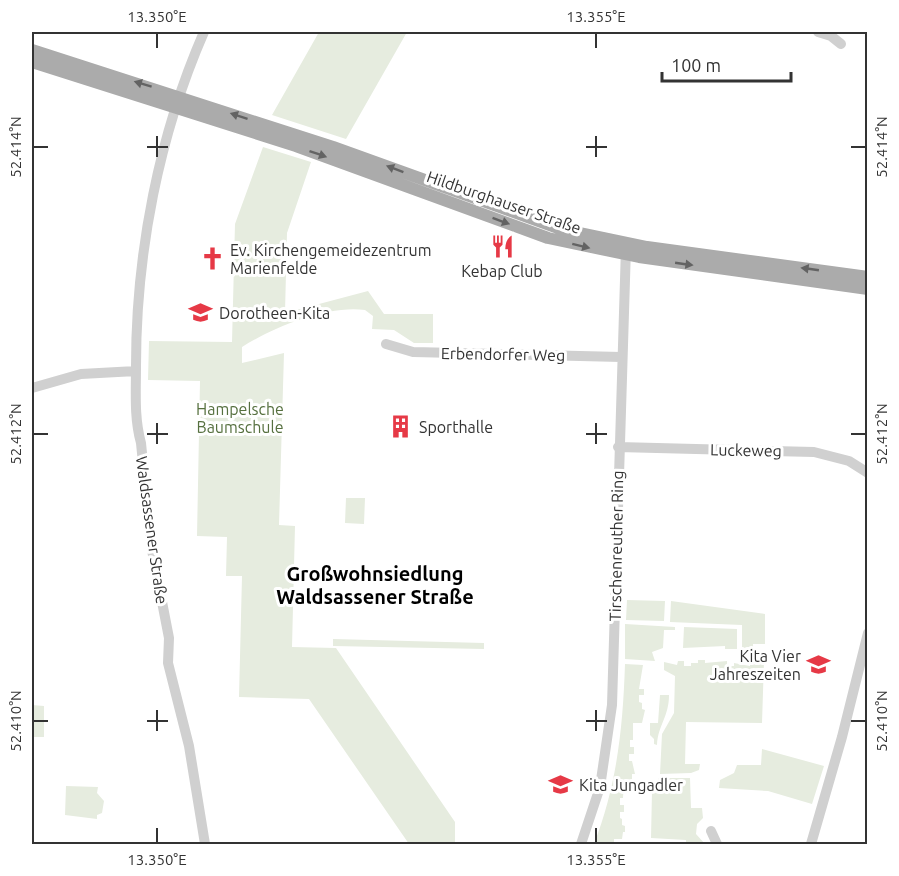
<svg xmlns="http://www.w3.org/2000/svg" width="899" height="876" viewBox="0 0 899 876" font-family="Ubuntu,sans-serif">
<rect width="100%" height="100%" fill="#fff"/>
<path fill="#e6ecdf" d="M 319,32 L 407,32 L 346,139 L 272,115 Z
M 263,147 L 311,162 L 287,233 L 285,313 L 368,291 L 384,314 L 433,314 L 433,343 L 414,343 L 394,330 L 372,329 L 373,316 L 365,310 C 327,305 274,327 242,347 L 242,363 L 284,353 L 279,525 L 295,526 L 292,647 L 336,648 L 455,822 L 455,844 L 409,844 L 309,699 L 239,697 L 242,576 L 226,576 L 227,537 L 197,536 L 200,381 L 148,380 L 149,341 L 232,342 L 235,224 Z
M 346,498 L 365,498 L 364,524 L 345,523 Z
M 627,600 L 665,601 L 664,621 L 626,620 Z
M 671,601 L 765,614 L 765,644 L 753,644 L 753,649 L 742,649 L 742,625 L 670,622 Z
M 625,624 L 675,627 L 675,630 L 664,630 L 663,648 L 652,652 L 655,661 L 625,659 Z
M 684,627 L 737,629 L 737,649 L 725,649 L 725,646 L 683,648 Z
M 333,639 L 484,643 L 484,649 L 333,646 Z
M 751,657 L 764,661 L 762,723 L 686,722 L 685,764 L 700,764 L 699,770 L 691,773 L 660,774 L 662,734 L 674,713 L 675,676 L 664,670 L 664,662 L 677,665 L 678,661 L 684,661 L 684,666 L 691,666 L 691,663 L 698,663 L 698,660 L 705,660 L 705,663 L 727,661 L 727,666 L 734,666 L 734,663 L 750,666 Z
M 625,664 L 643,665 L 639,689 L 644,689 L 644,695 L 639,695 L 639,702 L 642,703 L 642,709 L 645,710 L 642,723 L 633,723 L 633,740 L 630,740 L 630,747 L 634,747 L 634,754 L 629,754 L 629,761 L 632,761 L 635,774 L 632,774 L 632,781 L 624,781 L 623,798 L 620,798 L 620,805 L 624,805 L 624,812 L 620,812 L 620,818 L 622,819 L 622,825 L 625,826 L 625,832 L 623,832 L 622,839 L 614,839 L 614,844 L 594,844 C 617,785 623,727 625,664 Z
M 660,695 L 669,695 C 669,717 658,725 657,745 L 654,744 L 654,739 L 650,735 L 650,723 L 658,723 Z
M 32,705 L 44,706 L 44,737 L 32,737 Z
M 762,749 L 824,766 L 812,804 L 768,791 L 719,788 L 720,780 L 734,773 L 737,765 L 761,765 Z
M 659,778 L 690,778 L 691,808 L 702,808 L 703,818 L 697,824 L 696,834 L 705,844 L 686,844 L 686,840 L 651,838 L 652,791 Z
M 66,786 L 98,787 L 97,793 L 104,801 L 102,813 L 97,815 L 97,819 L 65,815 Z"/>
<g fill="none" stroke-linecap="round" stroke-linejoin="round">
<path stroke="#d0d0d0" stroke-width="10" d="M 204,32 C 159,135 136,252 136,366 C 136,392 134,418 141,443 L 151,545 L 169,638 L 168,663 L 189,746 L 205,844
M 818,32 L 831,36 L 841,44
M 386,344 L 413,352 L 621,357
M 32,388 L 81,374 L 136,371
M 618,447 L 814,452 L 849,461 L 868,473
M 711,831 L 717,844
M 581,844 L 600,787 L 612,705 L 626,247
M 811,844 L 842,737 L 868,633"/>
<path stroke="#ababab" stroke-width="12" d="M 32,50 L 333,147 L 561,229 L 647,247 L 868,277
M 32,62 L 296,146 L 548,238 L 639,257 L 868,289"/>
</g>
<defs><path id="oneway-solid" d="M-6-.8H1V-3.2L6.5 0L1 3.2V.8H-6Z" transform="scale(1.5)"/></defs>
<g fill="#636363">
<use href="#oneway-solid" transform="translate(143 84) rotate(-163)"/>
<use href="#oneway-solid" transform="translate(239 116) rotate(-162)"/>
<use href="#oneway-solid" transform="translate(318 154) rotate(19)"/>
<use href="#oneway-solid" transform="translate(395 169) rotate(-159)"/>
<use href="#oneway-solid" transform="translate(501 221) rotate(20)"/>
<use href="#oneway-solid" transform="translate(581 246) rotate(14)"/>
<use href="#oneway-solid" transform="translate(684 264) rotate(8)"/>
<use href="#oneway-solid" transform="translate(810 269) rotate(-172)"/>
</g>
<path fill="none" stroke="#333" stroke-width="2" d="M 157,33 L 157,48M 596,33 L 596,48M 157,136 L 157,157M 596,136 L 596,157M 33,147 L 48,147M 147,147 L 168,147M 586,147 L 607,147M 851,147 L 866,147M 157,423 L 157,444M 596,423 L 596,444M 33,434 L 48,434M 147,434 L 168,434M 586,434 L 607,434M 851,434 L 866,434M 157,710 L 157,731M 596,710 L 596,731M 33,721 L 48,721M 147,721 L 168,721M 586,721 L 607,721M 851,721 L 866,721M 157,828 L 157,843M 596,828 L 596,843"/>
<defs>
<symbol id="restaurant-bare" viewBox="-9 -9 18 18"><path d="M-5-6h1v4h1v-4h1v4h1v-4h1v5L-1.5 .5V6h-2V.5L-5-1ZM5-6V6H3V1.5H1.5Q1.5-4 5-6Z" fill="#e63946" stroke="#fff" stroke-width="2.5" paint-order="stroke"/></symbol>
<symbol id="church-bare" viewBox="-9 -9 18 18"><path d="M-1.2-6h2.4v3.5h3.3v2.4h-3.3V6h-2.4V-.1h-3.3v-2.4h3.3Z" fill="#e63946" stroke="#fff" stroke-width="2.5" paint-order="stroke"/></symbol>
<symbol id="school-bare" viewBox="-9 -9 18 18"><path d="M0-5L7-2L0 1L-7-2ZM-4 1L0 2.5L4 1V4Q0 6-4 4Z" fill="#e63946" stroke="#fff" stroke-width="2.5" paint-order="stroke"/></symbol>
<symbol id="building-bare" viewBox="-9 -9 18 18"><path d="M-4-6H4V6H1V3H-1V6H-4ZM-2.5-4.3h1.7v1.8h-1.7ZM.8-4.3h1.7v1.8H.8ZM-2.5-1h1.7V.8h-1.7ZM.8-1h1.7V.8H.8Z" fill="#e63946" stroke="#fff" stroke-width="2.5" paint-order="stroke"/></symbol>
</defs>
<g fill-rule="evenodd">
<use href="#restaurant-bare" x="486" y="230" width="33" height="33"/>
<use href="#church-bare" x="196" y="242" width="33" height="33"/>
<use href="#school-bare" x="184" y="296" width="33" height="33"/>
<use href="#building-bare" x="384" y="410" width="33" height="33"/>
<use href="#school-bare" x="802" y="648" width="33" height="33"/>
<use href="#school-bare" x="544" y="768" width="33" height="33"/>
</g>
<g text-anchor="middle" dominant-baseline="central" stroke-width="6" stroke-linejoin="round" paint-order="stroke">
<g font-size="16" fill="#333" stroke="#fff">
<text transform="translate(504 202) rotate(19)">Hildburghauser Straße</text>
<text transform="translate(503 354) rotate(1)">Erbendorfer Weg</text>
<text transform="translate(746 450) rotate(1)">Luckeweg</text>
<text transform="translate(152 530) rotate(82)">Waldsassener Straße</text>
<text transform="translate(616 546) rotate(-89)">Tirschenreuther Ring</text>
</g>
<g font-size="16" fill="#333" stroke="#fff" text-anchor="start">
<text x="230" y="250">Ev. Kirchengemeidezentrum<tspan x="230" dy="18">Marienfelde</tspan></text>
<text x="502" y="271" text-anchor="middle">Kebap Club</text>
<text x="219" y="313">Dorotheen-Kita</text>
<text x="419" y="427">Sporthalle</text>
<text x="801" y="656" text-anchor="end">Kita Vier<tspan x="801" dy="18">Jahreszeiten</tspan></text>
<text x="579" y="785">Kita Jungadler</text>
</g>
<g font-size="16" fill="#56703f" stroke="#fff">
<text x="240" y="409">Hampelsche<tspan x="240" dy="18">Baumschule</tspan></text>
</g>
<g font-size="20" font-weight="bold" fill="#000" stroke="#fff">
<text x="375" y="573">Großwohnsiedlung<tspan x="375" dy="23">Waldsassener Straße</tspan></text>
</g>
</g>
<rect width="899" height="876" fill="none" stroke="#ffffff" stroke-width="66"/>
<path d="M662 72v9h129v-9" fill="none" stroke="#333333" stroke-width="3"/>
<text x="671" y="72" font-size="18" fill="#333333" stroke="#ffffff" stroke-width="4.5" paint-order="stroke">100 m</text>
<rect x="33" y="33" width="833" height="810" fill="none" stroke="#333" stroke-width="2"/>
<g font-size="15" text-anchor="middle" fill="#333">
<text x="157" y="22">13.350°E</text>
<text x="596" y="22">13.355°E</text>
<text transform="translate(16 147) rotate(-90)" y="5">52.414°N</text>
<text transform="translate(882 147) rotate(-90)" y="5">52.414°N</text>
<text transform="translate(16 434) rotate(-90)" y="5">52.412°N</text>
<text transform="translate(882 434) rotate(-90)" y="5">52.412°N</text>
<text transform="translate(16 721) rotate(-90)" y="5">52.410°N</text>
<text transform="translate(882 721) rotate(-90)" y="5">52.410°N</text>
<text x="157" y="865">13.350°E</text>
<text x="596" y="865">13.355°E</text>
</g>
</svg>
